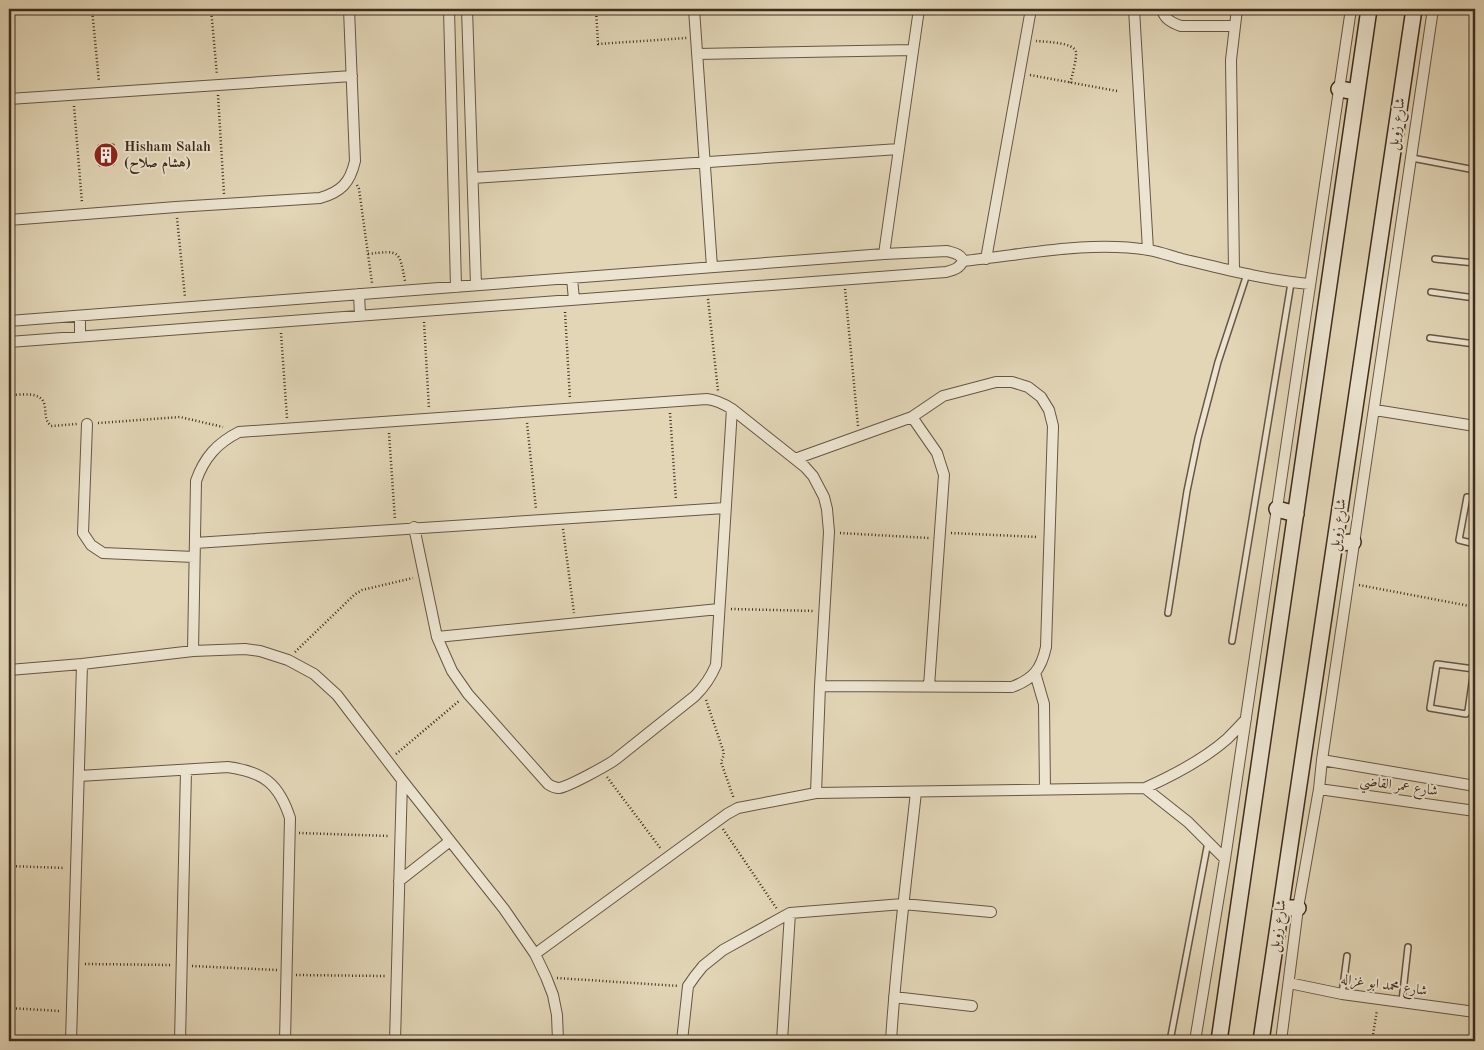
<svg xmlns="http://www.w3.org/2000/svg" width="1484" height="1050" viewBox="0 0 1484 1050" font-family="'Old Standard TT',Amiri,serif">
<rect width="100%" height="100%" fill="#e2d6b7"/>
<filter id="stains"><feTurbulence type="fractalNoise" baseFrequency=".004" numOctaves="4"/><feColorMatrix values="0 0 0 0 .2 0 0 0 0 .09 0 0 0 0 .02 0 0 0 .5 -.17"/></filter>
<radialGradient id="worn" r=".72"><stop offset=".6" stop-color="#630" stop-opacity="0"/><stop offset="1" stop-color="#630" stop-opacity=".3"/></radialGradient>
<path fill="#93846e" stroke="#3e2c1e" d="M 114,144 L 114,165 L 99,166 L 98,145 Z"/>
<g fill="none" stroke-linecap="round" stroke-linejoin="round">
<defs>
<path id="service" d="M 1412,158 L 1475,170
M 1435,259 L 1475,263
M 1431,292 L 1475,298
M 1430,338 L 1475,344
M 1475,497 L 1467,497 L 1459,540 L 1475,544
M 1168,613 L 1187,491 L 1198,438 L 1218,362 L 1247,274
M 1232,641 L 1291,283
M 1437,664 L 1474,669 L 1468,711 L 1466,714 L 1430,708 Z
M 1342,994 L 1347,956
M 1402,1001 L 1408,947
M 1170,1041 L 1208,842"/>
<path id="minor" d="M 449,9 L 456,287
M 467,9 L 476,285
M 694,9 L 712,267
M 1134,9 L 1148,250
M 1162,9 C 1164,19 1172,23 1181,26 L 1234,26
M 697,54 L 913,50
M 9,99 L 352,76
M 473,178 L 899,149
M 9,220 L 176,207 L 320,198 C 341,192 350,183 355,161 L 349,9
M 884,254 L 919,9
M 986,259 L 1031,9
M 1234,270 L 1231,60 L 1237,9
M 572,278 L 574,300
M 359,294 L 360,315
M 80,316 L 80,336
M 9,321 L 884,254 L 947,251 C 954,253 961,254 963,261
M 9,342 L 946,272 C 953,270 959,269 963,261 C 1024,255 1088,240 1149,250 C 1160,252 1171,256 1182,259 C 1224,269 1266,280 1309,284
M 1375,410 L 1475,426
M 912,417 L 937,453 L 944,475 L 929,686
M 87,424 L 83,533 L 91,545 L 103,553 L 194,557
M 795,459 L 912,417 L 943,396 L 996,382 L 1012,382 L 1028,387 L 1041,397 L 1049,410 L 1053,426 L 1046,647 C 1041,670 1033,679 1012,687 L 820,686
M 414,527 L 437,637 L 452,671 L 468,694 L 548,784 C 551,786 555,788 559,788 C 568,787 608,765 616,759 L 695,696 C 704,687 711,677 716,665 L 732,409
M 195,543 L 725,508
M 437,637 L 719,609
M 193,651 L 196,481 C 204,458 217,443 239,432 L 707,399 C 716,400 724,404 732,409 L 805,467 L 813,476 L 824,497 L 827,509 L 829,532 L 820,686 L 816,793
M 9,670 L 82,664 L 193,651 L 245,649 L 260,651 L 288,660 L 314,674 L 337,695 L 402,780 L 504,909 L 535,954 L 546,977 L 553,995 L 557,1015 L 558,1041
M 1035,673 L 1044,704 L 1045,790
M 1322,760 L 1475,786
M 79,776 L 228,767 C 264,772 279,784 290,818 L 285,1041
M 1145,788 L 1188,822 L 1225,859
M 1319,789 L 1475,811
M 399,881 L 450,841
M 535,954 L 727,814 L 738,808 L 816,793 L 1145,788 C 1174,775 1203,760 1227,739 C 1233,733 1240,726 1246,719
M 1289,983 L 1342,994 L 1475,1012
M 894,997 L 972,1006
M 71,1041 L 82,664
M 180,1041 L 186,770
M 395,1041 L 402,780
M 682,1041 L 688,986 L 695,976 L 703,966 L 723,950 L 790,913 L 903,904 L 991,912
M 782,1041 L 790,913
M 891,1041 C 896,958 907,875 916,792
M 1195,1041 L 1225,859 L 1351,9
M 1281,1041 L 1298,908 L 1319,789 L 1322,760 C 1359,510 1398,260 1433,9"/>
<path id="secondary" d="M 1339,89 L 1357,92
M 1277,509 L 1296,514
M 1335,543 L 1353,542
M 1281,908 L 1298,908
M 1219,1041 L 1369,9
M 1261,1041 L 1414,9"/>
</defs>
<use href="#service" stroke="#675644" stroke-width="8"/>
<use href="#minor" stroke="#675644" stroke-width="12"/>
<use href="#secondary" stroke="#3e2c1e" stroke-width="18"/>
<path stroke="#3e2c1e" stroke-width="2.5" stroke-dasharray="1 2.5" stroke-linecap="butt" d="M 92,9 L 99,82
M 211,9 L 217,75
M 596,9 L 598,44 L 687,38
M 1036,41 C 1045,42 1074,42 1076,52 C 1077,57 1072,77 1070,83
M 1030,75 L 1117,91
M 218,95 L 224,194
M 74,106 L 82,203
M 357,185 L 359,189 L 372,283
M 177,218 L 185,297
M 368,254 C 400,250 399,250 405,281
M 845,289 L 858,426
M 708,299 L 718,391
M 565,312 L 570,399
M 424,322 L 429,409
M 281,333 L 287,418
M 9,395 C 22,395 44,390 45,408 C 46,416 45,420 51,426 L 77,424
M 670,413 L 676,500
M 98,423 L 180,417 L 223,427
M 527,423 L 536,509
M 389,433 L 395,520
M 563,529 L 574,613
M 840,533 L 929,538
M 951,533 L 1038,537
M 1359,585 L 1475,607
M 731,609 L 815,611
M 295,652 L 354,595 L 362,590 L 413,578
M 706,700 L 723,750 L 724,755 L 721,762 L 734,799
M 396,754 L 459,701
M 607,777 L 661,849
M 723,829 L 777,909
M 299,833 L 389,836
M 9,866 L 65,868
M 85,964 L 172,965
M 192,966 L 277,970
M 296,975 L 385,976
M 557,978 L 679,986
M 9,1008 L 60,1011
M 1372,1041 L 1377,1010"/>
<use href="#service" stroke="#ece4d0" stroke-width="5"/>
<use href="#minor" stroke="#ece4d0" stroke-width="10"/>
<use href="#secondary" stroke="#ece4d0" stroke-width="15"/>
</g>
<defs>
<symbol id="building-disc" viewBox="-11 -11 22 22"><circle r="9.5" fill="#8f2418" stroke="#ece4d0"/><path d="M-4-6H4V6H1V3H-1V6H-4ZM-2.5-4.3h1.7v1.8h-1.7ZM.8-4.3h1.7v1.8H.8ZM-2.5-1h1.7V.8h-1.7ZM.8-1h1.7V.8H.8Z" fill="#fff"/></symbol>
</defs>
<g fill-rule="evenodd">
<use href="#building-disc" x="92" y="141" width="28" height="28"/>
</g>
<g text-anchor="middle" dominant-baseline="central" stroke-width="4" stroke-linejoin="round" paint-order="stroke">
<g font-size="14" fill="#3e2c1e" stroke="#ece4d0">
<text transform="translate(1397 124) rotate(-82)">شارع زويل</text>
<text transform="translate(1338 525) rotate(-82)">شارع زويل</text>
<text transform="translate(1399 786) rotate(8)">شارع عمر القاضي</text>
<text transform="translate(1278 926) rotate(-82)">شارع زويل</text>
<text transform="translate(1384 985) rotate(8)">شارع محمد ابو غزاله</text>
</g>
<g font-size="14" font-weight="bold" fill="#3e2c1e" stroke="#ece4d0" text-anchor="start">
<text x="124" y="147">Hisham Salah<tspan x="124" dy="16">(هشام صلاح)</tspan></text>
</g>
</g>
<rect width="1484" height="1050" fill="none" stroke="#e2d6b7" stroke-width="30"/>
<rect x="10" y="10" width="1464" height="1030" fill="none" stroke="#3e2c1e" stroke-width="2.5"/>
<rect x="15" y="15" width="1454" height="1020" fill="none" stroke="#3e2c1e"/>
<rect width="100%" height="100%" filter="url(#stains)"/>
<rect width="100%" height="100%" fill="url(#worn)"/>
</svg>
